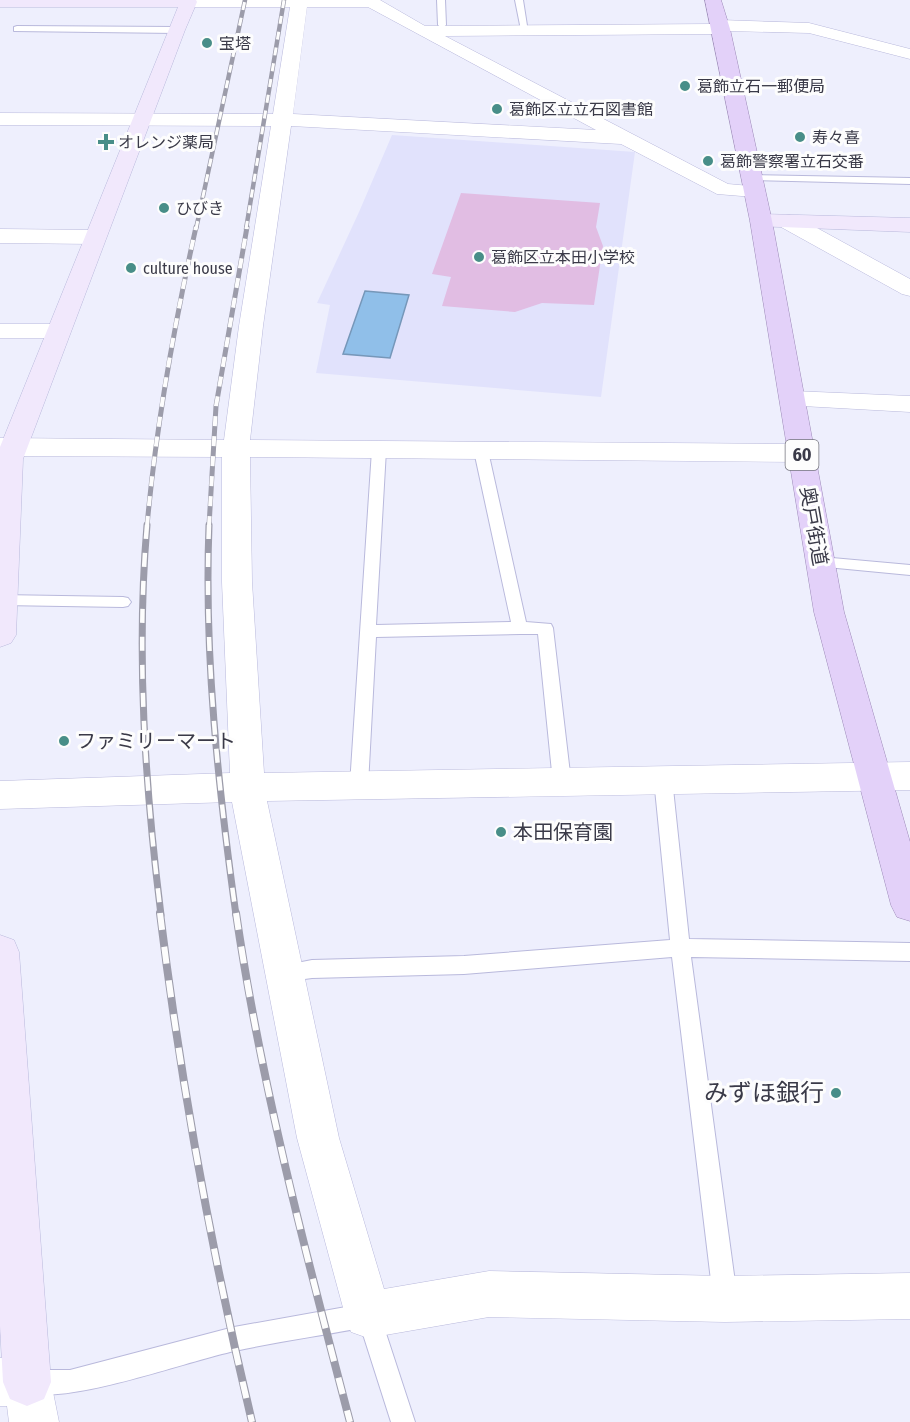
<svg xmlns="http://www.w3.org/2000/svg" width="910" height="1422" viewBox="0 0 910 1422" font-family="'Fira Sans Condensed','Noto Sans JP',sans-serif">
<rect width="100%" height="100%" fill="#eeeffd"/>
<path fill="#e1e2fc" d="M 392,135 L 635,152 L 601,397 L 316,373 L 330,305 L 317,303 L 359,212 Z"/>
<path fill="#e1bde3" d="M 461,193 L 600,203 L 596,227 L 603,246 L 594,305 L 542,303 L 515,312 L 442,306 L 451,277 L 432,274 Z"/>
<path fill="#90bfe9" stroke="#7697b9" stroke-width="1.5" d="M 365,291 L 409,295 L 390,358 L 343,354 Z"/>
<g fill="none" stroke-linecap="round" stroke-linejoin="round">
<defs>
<path id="lane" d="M 437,0 L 445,0 L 446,25 L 442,28 L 438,25 Z
M 515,0 L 523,0 L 528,32 L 521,30 Z
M 17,26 L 176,27 L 180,30 L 176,33 L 14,31 L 14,27 Z
M 752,175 L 910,178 L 910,184 L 748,180 L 747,178 Z
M 379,446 L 386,450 L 376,625 L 511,622 L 474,451 L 481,447 L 488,451 L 526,622 L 551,624 L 553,628 L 571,782 L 568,787 L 562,789 L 556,787 L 553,782 L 538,634 L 520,634 L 376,637 L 368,785 L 365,790 L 359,792 L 353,790 L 350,785 L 372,450 Z
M 821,557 L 910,565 L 910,575 L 816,566 L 814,562 L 816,558 Z
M 0,595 L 123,597 L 128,598 L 131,602 L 128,606 L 123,607 L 2,605 L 0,605 Z
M 663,772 L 669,774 L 672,779 L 689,939 L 910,943 L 910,961 L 691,957 L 737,1297 L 733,1305 L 725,1309 L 717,1305 L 713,1297 L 672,957 L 464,974 L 312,978 L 283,982 L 276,979 L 273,973 L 276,967 L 312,960 L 464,956 L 670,940 L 654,779 L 657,774 Z
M 368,1303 L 376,1307 L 380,1315 L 415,1422 L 391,1422 L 361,1328 C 319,1336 276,1342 235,1351 C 186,1361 63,1408 21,1391 L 18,1382 L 21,1373 L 30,1370 L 70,1370 L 234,1327 Z"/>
<path id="street" d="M 182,0 L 380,0 L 425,26 L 712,24 L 720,20 L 809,23 L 910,49 L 910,59 L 809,33 L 729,31 L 721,34 L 445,36 L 728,184 L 761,187 L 765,191 L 761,195 L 754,197 L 717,194 L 621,144 L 291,126 L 263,326 L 250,440 L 802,444 L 812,447 L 816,453 L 812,459 L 802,462 L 250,457 L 252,582 L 264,773 L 910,762 L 910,790 L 267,801 L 339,1138 L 384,1289 L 489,1271 L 725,1276 L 910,1273 L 910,1319 L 725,1322 L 489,1317 L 368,1338 L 351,1332 L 345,1315 L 297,1138 L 232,802 L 0,809 L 0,781 L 230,773 L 222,582 L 222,457 L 0,456 L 0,438 L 224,440 L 239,326 L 271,126 L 0,125 L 0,113 L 273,114 L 290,7 L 189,7 L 183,6 ZM 307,7 L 368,7 L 596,130 L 293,114 Z
M 789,215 L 797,217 L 910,279 L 910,296 L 902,294 L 781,227 L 778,222 L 781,217 Z
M 0,229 L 95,230 L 103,232 L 106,237 L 103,242 L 95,244 L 0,243 Z
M 0,324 L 58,324 L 67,326 L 70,331 L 67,336 L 58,338 L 0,338 Z
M 793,391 L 910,396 L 910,412 L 784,405 L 780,399 L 784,393 Z
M 0,1358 L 27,1358 L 44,1365 L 51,1382 L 59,1422 L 9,1422 L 7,1406 L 0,1406 Z"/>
<path id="secondary" d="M 0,0 L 196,0 L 197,2 L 185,30 L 23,459 L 16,635 L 11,643 L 0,647 L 0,447 L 178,7 L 0,7 Z
M 761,214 L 910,218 L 910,232 L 753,226 L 750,221 L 753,216 Z
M 0,935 L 14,940 L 19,952 L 51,1382 L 44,1399 L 27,1406 L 10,1399 L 3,1382 L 0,1326 Z"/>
<path id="primary" d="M 705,0 L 721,0 L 730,29 L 772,221 L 844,612 L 910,842 L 910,921 L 897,917 L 891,905 L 814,612 L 750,221 Z"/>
</defs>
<use href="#lane" stroke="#b9b9dc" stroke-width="2"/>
<use href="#street" stroke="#b9b9dc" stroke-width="1"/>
<use href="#secondary" stroke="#b9b9dc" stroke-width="1"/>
<use href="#primary" stroke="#9c89b8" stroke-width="1"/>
<use href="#lane" fill="#fff" fill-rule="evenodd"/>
<use href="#street" fill="#fff" fill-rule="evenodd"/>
<use href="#secondary" fill="#f1e8fc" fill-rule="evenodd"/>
<use href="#primary" fill="#e3d1f9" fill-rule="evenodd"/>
<defs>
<path id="rail-far3" d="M 196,229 L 245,0
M 246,229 L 284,0"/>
<path id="rail-far2" d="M 147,526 C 156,425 174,326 196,227
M 209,526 L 216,406 L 247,227"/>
<path id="rail-far1" d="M 147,525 C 136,654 145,786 161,915
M 209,525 C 204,656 218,785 236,915"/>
<path id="rail" d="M 160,913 C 181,1085 212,1254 252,1422
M 236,913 C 261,1085 306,1254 350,1422"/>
</defs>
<use href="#rail-far3" stroke="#9c9caa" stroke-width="4.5"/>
<use href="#rail-far2" stroke="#9c9caa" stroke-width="5"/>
<use href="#rail-far1" stroke="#9c9caa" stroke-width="7"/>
<use href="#rail" stroke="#9c9caa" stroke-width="8"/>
<use href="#rail-far3" stroke="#fdfdfd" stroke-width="3" stroke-dasharray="8" stroke-linecap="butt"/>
<use href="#rail-far2" stroke="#fdfdfd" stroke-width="4" stroke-dasharray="10" stroke-linecap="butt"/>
<use href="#rail-far1" stroke="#fdfdfd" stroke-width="4.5" stroke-dasharray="14" stroke-linecap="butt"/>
<use href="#rail" stroke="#fdfdfd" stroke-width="6" stroke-dasharray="17" stroke-linecap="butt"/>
</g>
<g fill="#488e88" stroke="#fdfdfd" stroke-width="2">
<circle cx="207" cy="43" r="6"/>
<circle cx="685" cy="86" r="6"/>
<circle cx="497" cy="109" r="6"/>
<circle cx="800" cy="137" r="6"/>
<path d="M103 133h6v6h6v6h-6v6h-6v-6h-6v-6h6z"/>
<circle cx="708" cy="161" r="6"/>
<circle cx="164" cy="208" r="6"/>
<circle cx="479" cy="257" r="6"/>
<circle cx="131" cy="268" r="6"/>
<circle cx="64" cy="741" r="6"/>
<circle cx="501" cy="832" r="6"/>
<circle cx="836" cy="1093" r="6"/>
</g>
<g text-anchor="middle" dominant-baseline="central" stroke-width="6" stroke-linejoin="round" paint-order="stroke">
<g font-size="16" fill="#3a3a48" stroke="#fdfdfd" text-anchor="start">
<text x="219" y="43">宝塔</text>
<text x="697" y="86">葛飾立石一郵便局</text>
<text x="509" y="109">葛飾区立立石図書館</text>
<text x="812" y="137">寿々喜</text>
<text x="118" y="142">オレンジ薬局</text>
<text x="720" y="161">葛飾警察署立石交番</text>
<text x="176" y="208">ひびき</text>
<text x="491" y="257">葛飾区立本田小学校</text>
<text x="143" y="268">culture house</text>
</g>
<rect fill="#fdfdfd" stroke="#74747e" stroke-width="1.5" x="785.5" y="440" width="33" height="30" rx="4.5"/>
<g font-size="18" font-weight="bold" fill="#3a3a48">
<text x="802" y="455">60</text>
</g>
<g font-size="20" fill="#3a3a48" stroke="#fdfdfd">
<text transform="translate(814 526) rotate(80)">奥戸街道</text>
</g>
<g font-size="20" fill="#3a3a48" stroke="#fdfdfd" text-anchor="start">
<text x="76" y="741">ファミリーマート</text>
<text x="513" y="832">本田保育園</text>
</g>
<g font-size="24" fill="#3a3a48" stroke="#fdfdfd" text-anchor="end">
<text x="824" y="1093">みずほ銀行</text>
</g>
</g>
</svg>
